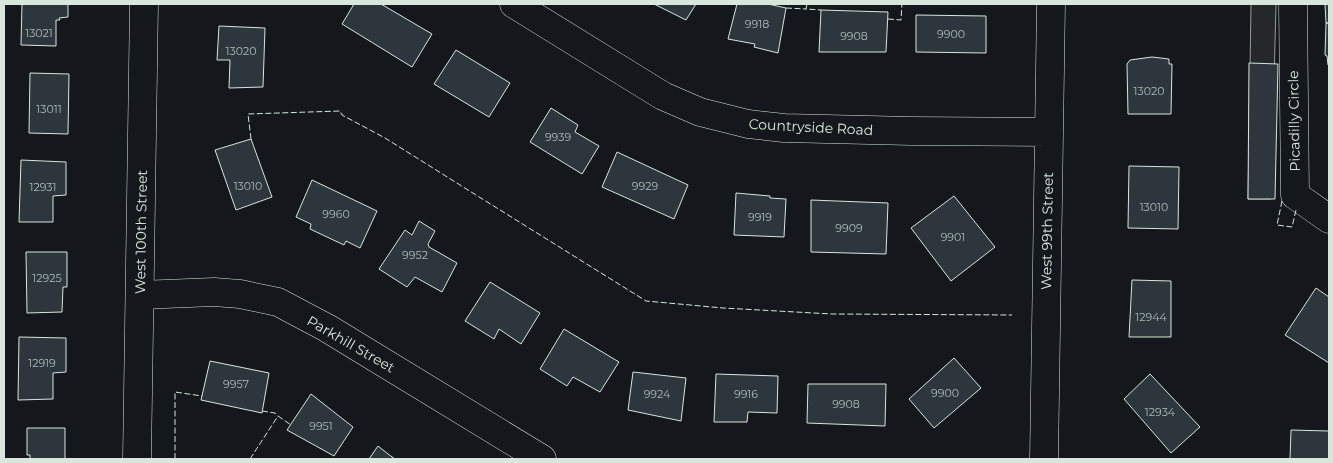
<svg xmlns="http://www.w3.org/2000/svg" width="1333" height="463" viewBox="0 0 1333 463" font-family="Montserrat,sans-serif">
<rect width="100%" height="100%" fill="#14181c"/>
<path fill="#24282b" stroke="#939e99" d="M 1251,4 L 1276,4 L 1271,199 L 1248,199 Z"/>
<path fill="#2c363c" stroke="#d8e6dc" d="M 22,4 L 68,4 L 68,17 L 59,18 L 60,20 L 56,20 L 56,46 L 21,45 Z
M 354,4 L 381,4 L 432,34 L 412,67 L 342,24 Z
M 654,4 L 696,4 L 686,20 Z
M 737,4 L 768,4 L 786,8 L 778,53 L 754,47 L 755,44 L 728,39 Z
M 1325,4 L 1329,4 L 1329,23 L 1326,23 Z
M 821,10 L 888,12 L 886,52 L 819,52 Z
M 916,15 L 986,16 L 986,53 L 916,52 Z
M 1326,23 L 1329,23 L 1329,66 L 1328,65 L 1327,56 L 1325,55 Z
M 219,26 L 265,28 L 263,87 L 229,88 L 230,60 L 217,60 Z
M 456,50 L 510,83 L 489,117 L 434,84 Z
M 1152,57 L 1169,59 L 1169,64 L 1172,64 L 1171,114 L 1128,114 L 1127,64 L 1130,60 Z
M 1249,63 L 1278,64 L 1275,199 L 1248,199 Z
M 30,73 L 69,74 L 68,134 L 29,133 Z
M 551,108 L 578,125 L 575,132 L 599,146 L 582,174 L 530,142 Z
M 251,139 L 272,197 L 236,210 L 215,150 Z
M 617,152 L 688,185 L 674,219 L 602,187 Z
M 21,160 L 66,162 L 66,195 L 53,196 L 53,222 L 19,222 Z
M 1129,166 L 1179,167 L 1178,229 L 1128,228 Z
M 312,180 L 377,211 L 360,248 L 346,241 L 344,245 L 310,229 L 311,224 L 296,217 Z
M 736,193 L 770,196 L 770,198 L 786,199 L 784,237 L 734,235 Z
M 954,196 L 995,247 L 951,281 L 911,228 Z
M 811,200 L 888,203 L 886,254 L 811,252 Z
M 419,221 L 435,231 L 428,244 L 429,247 L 457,263 L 442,292 L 415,277 L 407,287 L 379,269 L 405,230 L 412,235 Z
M 26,252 L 67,252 L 67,287 L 63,287 L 62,312 L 27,313 Z
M 1132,280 L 1171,281 L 1171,337 L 1129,337 Z
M 490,282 L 540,313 L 521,344 L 499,329 L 494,339 L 465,321 Z
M 1316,288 L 1329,297 L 1329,363 L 1285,335 Z
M 564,329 L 619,362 L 600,392 L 573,377 L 567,386 L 540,369 Z
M 19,337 L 66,338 L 66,372 L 53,373 L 53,399 L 18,400 Z
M 954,358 L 981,388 L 934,428 L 909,399 Z
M 210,361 L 269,373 L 262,413 L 201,400 Z
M 633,372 L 686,378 L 681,421 L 628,410 Z
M 716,374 L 778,376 L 777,413 L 748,412 L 747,422 L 714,422 Z
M 1150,374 L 1200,427 L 1171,453 L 1124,399 Z
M 808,384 L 886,384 L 885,426 L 807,423 Z
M 311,394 L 353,427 L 334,456 L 287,430 Z
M 27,428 L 65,428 L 65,459 L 30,459 L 30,455 L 27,455 Z
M 1291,430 L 1329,431 L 1329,459 L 1290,459 Z
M 378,446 L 388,454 L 395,459 L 369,459 Z"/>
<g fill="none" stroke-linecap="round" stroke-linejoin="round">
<defs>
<path id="minor" d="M 514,4 L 663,96 L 700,112 L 748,124 L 784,128 L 911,131 L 1048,132
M 1293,4 L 1295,195 L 1329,219
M 140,295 L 214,292 L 240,294 L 278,302 L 327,328 L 542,459
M 137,459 L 144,4
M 1044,459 L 1051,4"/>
</defs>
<use href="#minor" stroke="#d8e6dc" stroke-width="29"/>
<use href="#minor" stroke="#14181c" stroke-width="28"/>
<path stroke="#d8e6dc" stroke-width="1" stroke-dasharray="6 2.5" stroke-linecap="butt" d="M 807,4 L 806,9 L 821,10
M 786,8 L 806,9
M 888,19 L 901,20 L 902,4
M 251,139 L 248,114 L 340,111 L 342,115 L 385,138 L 468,190 L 646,301 L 723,308 L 832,314 L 1012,315
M 1282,201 L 1277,225 L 1292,227 L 1296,210
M 262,411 L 275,413 L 278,416
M 175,459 L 175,392 L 202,396
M 250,459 L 278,416 L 291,425"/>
</g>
<g text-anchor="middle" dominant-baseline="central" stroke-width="4" stroke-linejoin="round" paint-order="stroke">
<g font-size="11" fill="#adbab4">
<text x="757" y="24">9918</text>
<text x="39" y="33">13021</text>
<text x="951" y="34">9900</text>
<text x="854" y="36">9908</text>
<text x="241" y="51">13020</text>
<text x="1149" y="91">13020</text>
<text x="49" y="109">13011</text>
<text x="558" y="137">9939</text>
<text x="248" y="186">13010</text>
<text x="645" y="186">9929</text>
<text x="43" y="187">12931</text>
<text x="1154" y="207">13010</text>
<text x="336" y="214">9960</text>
<text x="760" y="217">9919</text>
<text x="849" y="228">9909</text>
<text x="953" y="237">9901</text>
<text x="415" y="255">9952</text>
<text x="47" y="278">12925</text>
<text x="1151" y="317">12944</text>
<text x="42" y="363">12919</text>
<text x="236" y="384">9957</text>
<text x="945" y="393">9900</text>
<text x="657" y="394">9924</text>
<text x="746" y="394">9916</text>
<text x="846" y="404">9908</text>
<text x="1160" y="412">12934</text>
<text x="321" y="426">9951</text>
</g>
<g font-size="14" fill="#d8e6dc" stroke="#14181c">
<text transform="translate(1294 121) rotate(-91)">Picadilly Circle</text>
<text transform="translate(811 127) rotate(3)">Countryside Road</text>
<text transform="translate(1047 231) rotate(-89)">West 99th Street</text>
<text transform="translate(141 232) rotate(-89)">West 100th Street</text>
<text transform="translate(351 344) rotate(30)">Parkhill Street</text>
</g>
</g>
<rect width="1333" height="463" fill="none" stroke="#d8e6dc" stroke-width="10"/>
</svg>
